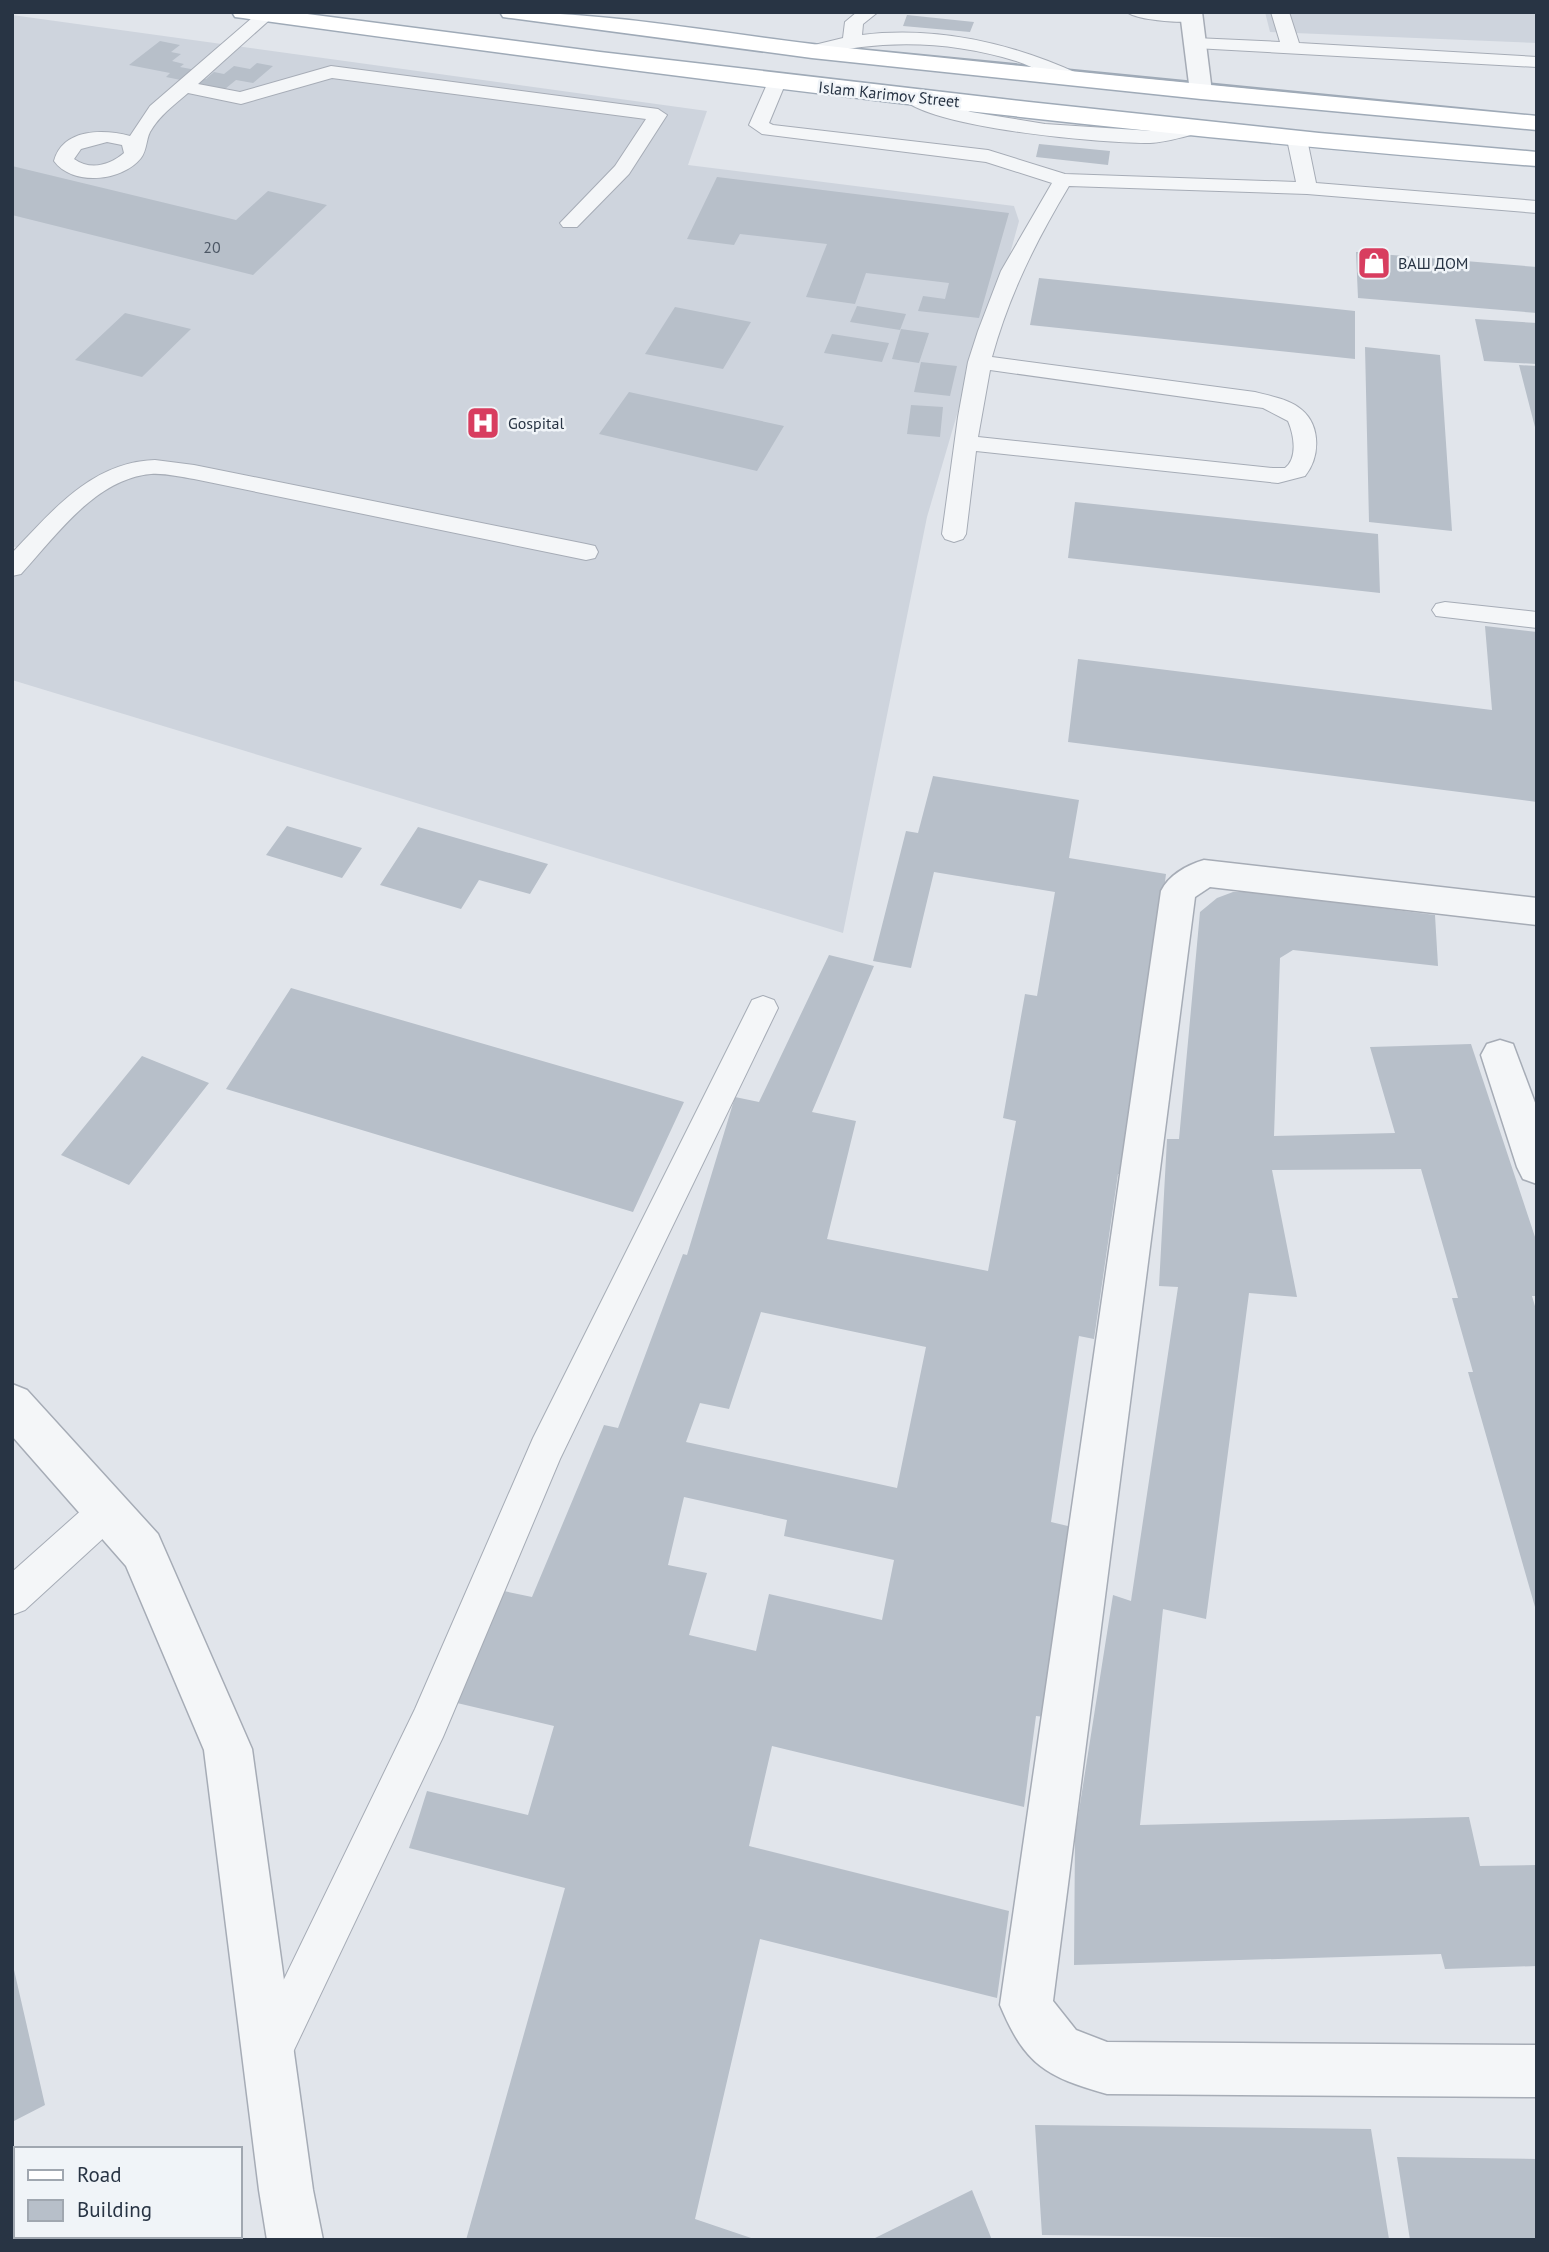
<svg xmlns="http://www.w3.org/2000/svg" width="1549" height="2252" viewBox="0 0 1549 2252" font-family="'PT Sans',sans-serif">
<rect width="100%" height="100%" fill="#e1e5eb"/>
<path fill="#ced4dd" d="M 1265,12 L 1537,12 L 1537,43 L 1270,32 Z
M 12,15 L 707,111 L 688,165 L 1014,206 L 1019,221 L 1008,261 L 982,329 L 927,517 L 843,933 L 12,680 L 12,578 L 30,551 L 12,546 Z"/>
<path fill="#b7bfc9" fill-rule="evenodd" d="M 907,15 L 974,22 L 970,32 L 903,26 Z
M 160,41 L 180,45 L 171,52 L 181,54 L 172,61 L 184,64 L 180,67 L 196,70 L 190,75 L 206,79 L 214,72 L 224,74 L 234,66 L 250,69 L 257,63 L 273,66 L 253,83 L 236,80 L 225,89 L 166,77 L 170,73 L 129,65 Z
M 1039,144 L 1110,151 L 1108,165 L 1036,157 Z
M 12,166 L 236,220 L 268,191 L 327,205 L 253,275 L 12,215 Z
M 717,177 L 1009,213 L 979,318 L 918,311 L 923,296 L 945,299 L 949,283 L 866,273 L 855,304 L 806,297 L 827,244 L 740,234 L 734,245 L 687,239 Z
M 1356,252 L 1537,267 L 1537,313 L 1358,298 Z
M 1039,278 L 1355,311 L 1355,359 L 1030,325 Z
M 857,306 L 906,314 L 900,330 L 850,322 Z
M 675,307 L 751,322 L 723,369 L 645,354 Z
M 125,313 L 191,329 L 142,377 L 75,360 Z
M 1475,319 L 1537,323 L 1537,364 L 1484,361 Z
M 901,329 L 929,333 L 919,363 L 892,359 Z
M 832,334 L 889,343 L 882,362 L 824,353 Z
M 1365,347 L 1440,355 L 1452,531 L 1369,522 Z
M 921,362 L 957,366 L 950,396 L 914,392 Z
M 1519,365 L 1537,366 L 1537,431 L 1536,431 Z
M 629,392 L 784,426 L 757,471 L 599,434 Z
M 911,405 L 943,407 L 940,437 L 907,434 Z
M 1075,502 L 1378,534 L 1380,593 L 1068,558 Z
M 1485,626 L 1537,632 L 1537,802 L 1068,742 L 1078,659 L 1492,710 Z
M 933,776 L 1079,800 L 1069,858 L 1166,874 L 1148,1015 L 1142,1015 L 1125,1140 L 1129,1141 L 1125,1174 L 1118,1174 L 1094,1339 L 1079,1336 L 1051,1522 L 1072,1527 L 1045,1717 L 1036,1716 L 1024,1807 L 772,1746 L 749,1846 L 1009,1911 L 997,1998 L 760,1939 L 695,2219 L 757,2240 L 466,2240 L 565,1888 L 409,1848 L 427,1791 L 528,1815 L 554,1726 L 457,1703 L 494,1589 L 532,1597 L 604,1425 L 618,1428 L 683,1254 L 687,1255 L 735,1097 L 759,1102 L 829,955 L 874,966 L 812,1112 L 856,1121 L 827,1239 L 988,1271 L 1016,1121 L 1003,1118 L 1025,994 L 1037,996 L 1055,892 L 934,872 L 911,968 L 873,961 L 906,831 L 918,833 ZM 761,1312 L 926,1347 L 897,1488 L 686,1442 L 700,1403 L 729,1409 ZM 684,1497 L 787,1520 L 784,1536 L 894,1560 L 882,1620 L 769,1594 L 756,1651 L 689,1635 L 707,1573 L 668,1565 Z
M 287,826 L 362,848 L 342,878 L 266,855 Z
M 418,827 L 548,864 L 530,894 L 479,880 L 461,909 L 380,885 Z
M 1233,892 L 1256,892 L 1435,915 L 1438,966 L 1293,950 L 1280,958 L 1274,1136 L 1395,1133 L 1370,1047 L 1471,1044 L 1537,1243 L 1537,1296 L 1532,1296 L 1537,1313 L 1537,1614 L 1468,1372 L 1473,1372 L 1452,1298 L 1458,1298 L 1421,1169 L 1272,1170 L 1297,1297 L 1249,1293 L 1206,1619 L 1163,1609 L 1140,1825 L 1469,1817 L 1480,1866 L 1537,1865 L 1537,1966 L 1445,1969 L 1441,1954 L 1074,1965 L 1075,1836 L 1113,1595 L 1131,1601 L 1178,1287 L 1159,1286 L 1167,1139 L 1179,1139 L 1200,912 L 1217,898 Z
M 291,988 L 684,1102 L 633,1212 L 226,1089 Z
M 142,1056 L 209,1083 L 129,1185 L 61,1155 Z
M 12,1961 L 45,2105 L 12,2122 Z
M 1035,2125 L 1371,2129 L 1389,2239 L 1042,2235 Z
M 1397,2157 L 1537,2159 L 1537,2240 L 1410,2240 Z
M 972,2190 L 992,2240 L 871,2240 Z
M 85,2236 L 219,2236 L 220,2240 L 78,2240 Z"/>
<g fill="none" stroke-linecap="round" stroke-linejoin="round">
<defs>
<path id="service" d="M 259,12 L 273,12 L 275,15 L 198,84 L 240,92 L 331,66 L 658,109 L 667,115 L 629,174 L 577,227 L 563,227 L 560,223 L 615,166 L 646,119 L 332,78 L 241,104 L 188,93 C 174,105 159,116 150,132 C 146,140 147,150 141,158 C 123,181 73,187 54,161 C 63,128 104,129 130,136 L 150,106 ZM 107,142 L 122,145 L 124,153 C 110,165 91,171 74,159 L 81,149 Z
M 857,12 L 878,12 L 863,24 L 862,35 C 936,26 1012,43 1079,74 L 1081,78 L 1072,84 C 1053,79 1035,67 1016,61 C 948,40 881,39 812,56 L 806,55 L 803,51 L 806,47 L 843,38 L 845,22 Z
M 1127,12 L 1198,14 L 1201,18 C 1193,26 1136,20 1127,12 Z
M 1271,12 L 1289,12 L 1299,43 L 1537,57 L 1537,67 L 1195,48 L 1186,43 L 1195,38 L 1280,42 Z
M 777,76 L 786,82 L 769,123 L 773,125 L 988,150 L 1065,174 L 1296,182 L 1287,139 L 1297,133 L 1307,139 L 1316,183 L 1537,201 L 1537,213 L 1307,194 L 1069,186 C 1036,241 1009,295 992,357 L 1255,392 C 1270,396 1290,399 1302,410 C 1321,426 1320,458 1305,476 L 1278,483 L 976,451 L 966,534 L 963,539 L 954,542 L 945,539 L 942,534 L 958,417 L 968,362 L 978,331 L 1001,271 L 1052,183 L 986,162 L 762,134 L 749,125 L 768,82 ZM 990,370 L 1263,408 L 1288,421 C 1294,435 1298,458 1285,468 L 1273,468 L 978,437 Z
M 909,90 L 971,112 L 1045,124 L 1152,131 L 1196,122 L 1206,128 L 1203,132 C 1186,136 1167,142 1150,143 C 1107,144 924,128 900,96 L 902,92 Z
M 155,460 L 194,465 L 586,544 L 595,546 L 598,552 L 595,558 L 586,560 L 194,479 C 180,477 165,473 151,474 C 95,479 56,536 21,574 L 12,576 L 12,553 C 53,510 92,462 155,460 Z
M 1445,602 L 1537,612 L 1537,628 L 1436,616 L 1432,610 L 1436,604 Z
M 763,996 L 774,1000 L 778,1008 L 560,1459 L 443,1737 L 285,2069 L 270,2076 L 255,2069 L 248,2054 L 255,2039 L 415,1709 L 533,1438 L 752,1000 Z
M 107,1493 L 120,1499 L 125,1511 L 120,1523 L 25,1610 L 12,1615 L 12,1572 L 94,1499 Z"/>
<path id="minor" d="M 1180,12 L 1202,12 L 1212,92 L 1209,97 L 1193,97 L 1190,92 Z
M 1204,860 L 1537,898 L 1537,925 L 1210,887 L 1195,897 L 1053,2001 L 1076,2030 L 1107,2042 L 1537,2045 L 1537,2097 L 1107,2094 C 1046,2077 1025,2065 1000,2005 L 1161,891 C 1169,875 1187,865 1204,860 Z
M 1500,1040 L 1513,1044 L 1537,1108 L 1537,1184 L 1523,1179 L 1517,1167 L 1481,1055 L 1487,1044 Z"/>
<path id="tertiary" d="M 12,1384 L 27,1390 L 158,1534 L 252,1749 L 313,2190 L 323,2240 L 267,2240 L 259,2190 L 204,1750 L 126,1566 L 12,1436 Z"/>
<path id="primary" d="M 232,12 L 292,12 L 600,52 L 1029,102 L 1319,133 L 1537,152 L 1537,166 C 1104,133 673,77 243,18 L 235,17 Z
M 500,12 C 617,12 732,36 847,48 C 1077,72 1307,95 1537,116 L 1537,130 L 1201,99 L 812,58 L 511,18 L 503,17 Z"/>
</defs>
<use href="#service" stroke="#a6acb6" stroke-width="2"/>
<use href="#minor" stroke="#a6acb6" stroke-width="3"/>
<use href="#tertiary" stroke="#a6acb6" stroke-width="3"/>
<use href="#primary" stroke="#9faab7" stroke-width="3"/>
<use href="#service" fill="#f4f6f8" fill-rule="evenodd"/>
<use href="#minor" fill="#f4f6f8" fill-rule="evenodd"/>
<use href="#tertiary" fill="#f4f6f8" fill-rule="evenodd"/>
<use href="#primary" fill="#fff" fill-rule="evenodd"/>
</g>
<defs>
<symbol id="shop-square" viewBox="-11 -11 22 22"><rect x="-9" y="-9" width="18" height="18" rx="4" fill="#d83d5f" stroke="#f0f4f8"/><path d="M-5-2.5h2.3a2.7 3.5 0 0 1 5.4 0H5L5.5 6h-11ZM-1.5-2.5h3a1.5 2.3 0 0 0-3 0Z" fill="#fff"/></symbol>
<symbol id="hospital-square" viewBox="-11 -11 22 22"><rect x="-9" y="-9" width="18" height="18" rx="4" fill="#d83d5f" stroke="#f0f4f8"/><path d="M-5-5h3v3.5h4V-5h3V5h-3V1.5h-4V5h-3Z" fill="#fff"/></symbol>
</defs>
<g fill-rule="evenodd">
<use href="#shop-square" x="1355" y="244" width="38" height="38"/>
<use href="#hospital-square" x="464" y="404" width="38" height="38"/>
</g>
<g text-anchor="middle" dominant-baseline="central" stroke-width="5" stroke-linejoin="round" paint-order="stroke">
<g font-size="16" fill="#283444" stroke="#f0f4f8">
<text transform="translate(889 94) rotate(6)">Islam Karimov Street</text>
</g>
<g font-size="16" fill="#4c5765">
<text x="212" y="247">20</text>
</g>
<g font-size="16" fill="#283444" stroke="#f0f4f8" text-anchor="start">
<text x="1398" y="263">ВАШ ДОМ</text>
<text x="508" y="423">Gospital</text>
</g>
</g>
<rect width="1549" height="2252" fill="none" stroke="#283444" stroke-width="28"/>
<rect x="14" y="2147" width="228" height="91" fill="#f0f4f8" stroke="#a0a7b0" stroke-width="2"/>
<rect x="28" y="2170" width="35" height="10" fill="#ffffff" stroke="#a0a7b0" stroke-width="2"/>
<text x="77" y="2182" font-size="21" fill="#283444">Road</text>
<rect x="28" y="2200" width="35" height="21" fill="#b7bfc9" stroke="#a0a7b0" stroke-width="2"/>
<text x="77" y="2217" font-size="21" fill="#283444">Building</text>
</svg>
